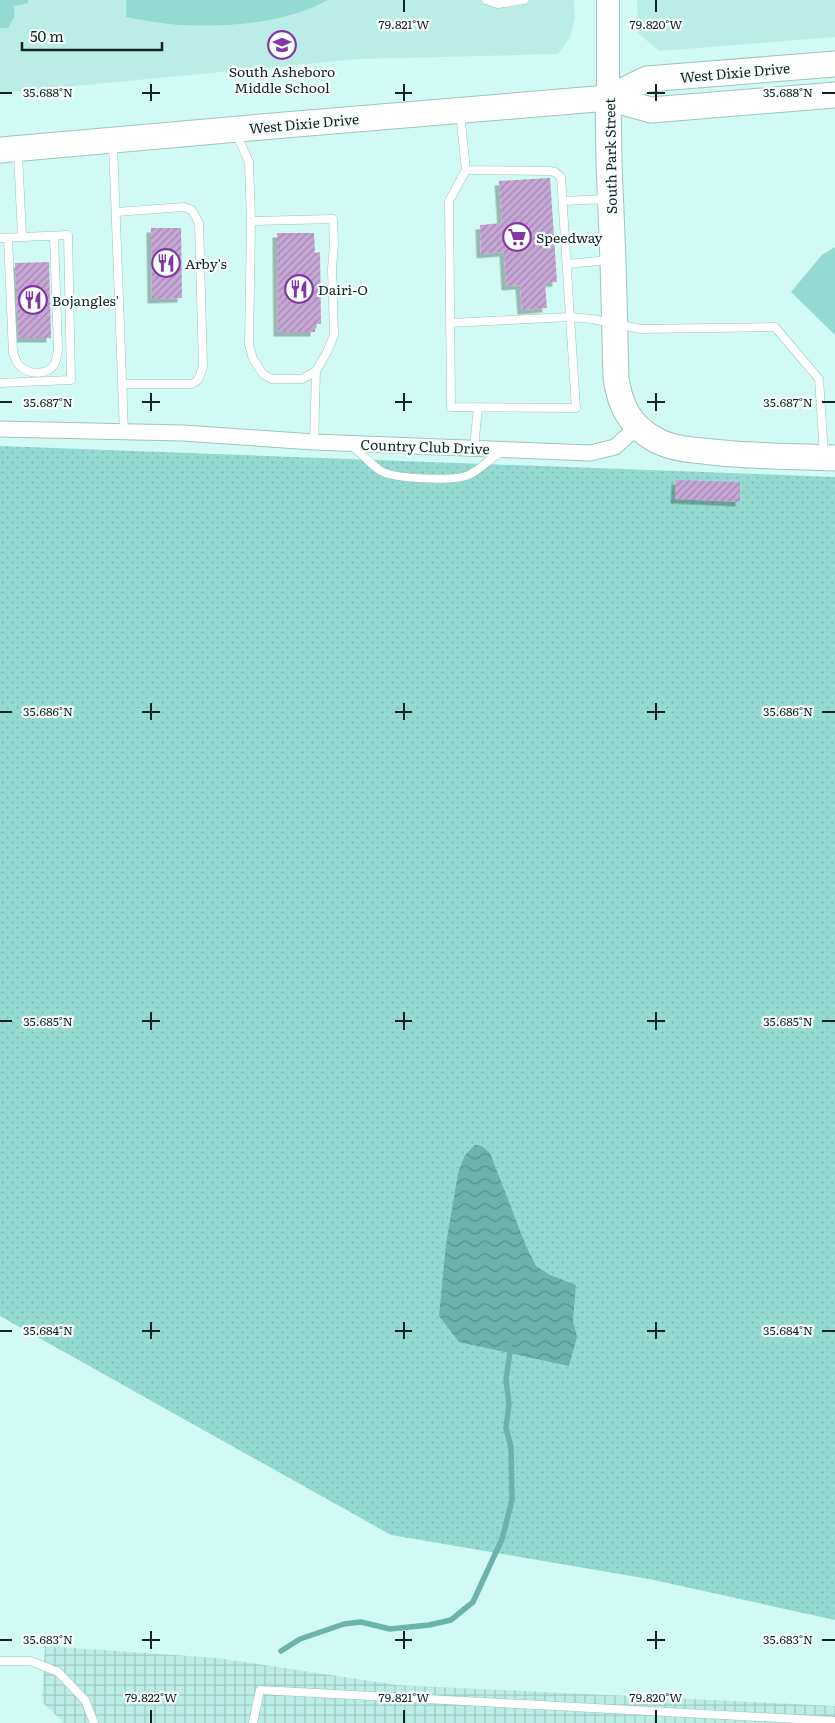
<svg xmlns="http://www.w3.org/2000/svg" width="835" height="1723" viewBox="0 0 835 1723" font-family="Literata,serif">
<defs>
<pattern id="industrial-grid" width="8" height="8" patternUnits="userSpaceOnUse" patternTransform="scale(1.25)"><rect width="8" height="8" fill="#baede5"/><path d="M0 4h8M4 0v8" fill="none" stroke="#9fcbc4"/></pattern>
<pattern id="grass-dots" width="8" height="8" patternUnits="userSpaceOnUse" patternTransform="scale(1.25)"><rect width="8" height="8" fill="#95dad0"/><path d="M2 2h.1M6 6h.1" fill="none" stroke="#80bbb2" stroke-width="1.8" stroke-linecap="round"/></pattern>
<pattern id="water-waves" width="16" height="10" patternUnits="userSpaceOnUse" patternTransform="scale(1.25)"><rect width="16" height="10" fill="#6cb4ab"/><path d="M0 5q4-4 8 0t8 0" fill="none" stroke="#58928b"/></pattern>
<pattern id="building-hatch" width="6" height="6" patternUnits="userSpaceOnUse" patternTransform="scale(1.25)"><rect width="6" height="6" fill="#c6a6d5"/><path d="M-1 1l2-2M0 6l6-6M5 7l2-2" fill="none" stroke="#a087ac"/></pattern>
<filter id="shadow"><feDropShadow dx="-4.5" dy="4.5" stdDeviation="0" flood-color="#0004"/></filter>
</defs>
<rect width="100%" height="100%" fill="#d0faf3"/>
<path fill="#baede5" d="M 0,0 L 574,0 L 575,19 L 570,37 L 558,54 L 358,59 L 0,93 Z
M 637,0 L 835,0 L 835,37 L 659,51 L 638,33 Z"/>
<path fill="url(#industrial-grid)" d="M 45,1646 L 217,1658 L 397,1685 L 835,1706 L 835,1723 L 64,1723 L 42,1702 Z"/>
<path fill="url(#grass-dots)" d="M 0,446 L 835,477 L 835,1620 L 649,1579 L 391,1535 L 0,1316 Z"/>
<path fill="#95dad0" d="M 0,0 L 28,0 L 28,3 L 14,6 L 14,17 L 8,28 L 0,28 Z
M 126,0 L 328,0 C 284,24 229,27 180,25 C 162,24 144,20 126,17 Z
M 835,247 L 835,335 L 791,292 L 822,255 Z"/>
<path fill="url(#water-waves)" d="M 475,1145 L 482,1146 L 490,1153 L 526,1246 L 536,1266 L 550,1275 L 576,1285 L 573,1321 L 577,1337 L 569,1366 L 459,1342 L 439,1316 L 446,1244 L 458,1173 L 465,1155 Z"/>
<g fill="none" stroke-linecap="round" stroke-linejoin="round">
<path stroke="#6cb4ab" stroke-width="5.5" d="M 281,1651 L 300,1639 L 344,1624 L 361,1622 L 390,1629 L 429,1625 L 451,1620 L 473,1602 L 502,1539 L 512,1500 L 511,1447 L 506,1428 L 509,1404 L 506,1379 L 510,1352 L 509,1345"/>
</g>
<path fill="url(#building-hatch)" filter="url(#shadow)" d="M 550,178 L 557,282 L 545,283 L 547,308 L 522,310 L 520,285 L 506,286 L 504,252 L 481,254 L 480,225 L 502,223 L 499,181 Z
M 151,228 L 181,228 L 182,298 L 152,299 Z
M 277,233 L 314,233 L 315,253 L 320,252 L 321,324 L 315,324 L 315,332 L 278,332 Z
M 49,262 L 51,338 L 18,338 L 15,263 Z
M 676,480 L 740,482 L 740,502 L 675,499 Z"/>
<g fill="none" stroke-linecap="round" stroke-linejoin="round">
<defs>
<path id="service" d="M 486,0 L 498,4 L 524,0
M 460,113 L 466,170 L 449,201 L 451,407 L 576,408 L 570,317 L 592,319 L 641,329 L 775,327 L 819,379 L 824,455
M 236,133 L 249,162 L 251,221 L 249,345 L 253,359 L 263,374 L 272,379 L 302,379 L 316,371 L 327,352 L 334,335 L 332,269 L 334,244 L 333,219 L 251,221
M 113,144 L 124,432
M 18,153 L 22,237
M 564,201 L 606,199
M 116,212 L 184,207 L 192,210 L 199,223 L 203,367 L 198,380 L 192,384 L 123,384
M 0,238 L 68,235 L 71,380 L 0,383
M 8,238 L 13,353 C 15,358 16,363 21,367 C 30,375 47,375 54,365 C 57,360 57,354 58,349 L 54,236
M 567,264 L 610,260
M 450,323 L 570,317 L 561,177 L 555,172 L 549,171 L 466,170
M 314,442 L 316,371
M 351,446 C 362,453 370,464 381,471 C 394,479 451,481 466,476 C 479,472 489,458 502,452
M 474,448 L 478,407
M 0,1661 L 31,1661 L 58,1672 L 85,1700 L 94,1723
M 253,1723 L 260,1690 L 835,1721"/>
<path id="minor" d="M 0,429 L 183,433 L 314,442 L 590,453 L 615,447 L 637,427"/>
<path id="secondary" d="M 608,0 L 608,98"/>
<path id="primary" d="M 608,98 L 609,163 L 613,260 L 616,378 C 620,406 630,426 656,440 C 670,448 688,450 704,451 C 748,457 791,456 835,458
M 608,98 L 647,79 L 835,64
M 0,150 L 273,126 L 608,98 L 651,110 L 835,95"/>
</defs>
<use href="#service" stroke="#9dc5bf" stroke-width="9"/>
<use href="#minor" stroke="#9dc5bf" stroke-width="17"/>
<use href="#secondary" stroke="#9dc5bf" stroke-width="24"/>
<use href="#primary" stroke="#9dc5bf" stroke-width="27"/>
<use href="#service" stroke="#fff" stroke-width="8"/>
<use href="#minor" stroke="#fff" stroke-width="15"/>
<use href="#secondary" stroke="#fff" stroke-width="22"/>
<use href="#primary" stroke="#fff" stroke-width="25"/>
</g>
<path fill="none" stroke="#142321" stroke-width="2" d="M 404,0 L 404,12M 656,0 L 656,12M 151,84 L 151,101M 404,84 L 404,101M 656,84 L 656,101M 0,93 L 12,93M 142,93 L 160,93M 395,93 L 412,93M 647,93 L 665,93M 822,93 L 835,93M 151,393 L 151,411M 404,393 L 404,411M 656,393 L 656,411M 0,402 L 12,402M 142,402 L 160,402M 395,402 L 412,402M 647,402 L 665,402M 822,402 L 835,402M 151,703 L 151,720M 404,703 L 404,720M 656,703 L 656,720M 0,712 L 12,712M 142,712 L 160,712M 395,712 L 412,712M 647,712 L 665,712M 822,712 L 835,712M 151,1012 L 151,1030M 404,1012 L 404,1030M 656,1012 L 656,1030M 0,1021 L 12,1021M 142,1021 L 160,1021M 395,1021 L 412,1021M 647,1021 L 665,1021M 822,1021 L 835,1021M 151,1322 L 151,1339M 404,1322 L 404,1339M 656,1322 L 656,1339M 0,1331 L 12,1331M 142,1331 L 160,1331M 395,1331 L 412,1331M 647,1331 L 665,1331M 822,1331 L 835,1331M 151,1631 L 151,1649M 404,1631 L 404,1649M 656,1631 L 656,1649M 0,1640 L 12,1640M 142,1640 L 160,1640M 395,1640 L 412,1640M 647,1640 L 665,1640M 822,1640 L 835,1640M 151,1710 L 151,1723M 404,1710 L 404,1723M 656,1710 L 656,1723"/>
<defs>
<symbol id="school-ring" viewBox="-11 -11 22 22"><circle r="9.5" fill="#f7fffe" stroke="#8635a4" stroke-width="1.5"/><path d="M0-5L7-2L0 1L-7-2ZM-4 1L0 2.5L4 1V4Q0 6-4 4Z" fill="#8635a4"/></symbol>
<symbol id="supermarket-ring" viewBox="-11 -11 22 22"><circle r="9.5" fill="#f7fffe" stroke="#8635a4" stroke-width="1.5"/><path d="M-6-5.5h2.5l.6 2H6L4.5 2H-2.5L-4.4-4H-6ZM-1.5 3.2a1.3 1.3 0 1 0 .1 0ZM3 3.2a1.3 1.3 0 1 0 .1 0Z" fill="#8635a4"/></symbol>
<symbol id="restaurant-ring" viewBox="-11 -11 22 22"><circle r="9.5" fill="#f7fffe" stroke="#8635a4" stroke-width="1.5"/><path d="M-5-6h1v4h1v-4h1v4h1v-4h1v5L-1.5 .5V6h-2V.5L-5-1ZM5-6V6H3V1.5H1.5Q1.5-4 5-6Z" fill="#8635a4"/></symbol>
</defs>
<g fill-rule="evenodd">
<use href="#school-ring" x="266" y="29" width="32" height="32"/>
<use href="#supermarket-ring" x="501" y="221" width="32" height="32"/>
<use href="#restaurant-ring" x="150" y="247" width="32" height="32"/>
<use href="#restaurant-ring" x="283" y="273" width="32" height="32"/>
<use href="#restaurant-ring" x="17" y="284" width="32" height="32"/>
</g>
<g text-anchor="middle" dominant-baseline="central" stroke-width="4.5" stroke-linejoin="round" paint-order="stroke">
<g font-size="14" fill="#142321" stroke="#f7fffe" text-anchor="start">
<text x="282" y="71" text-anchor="middle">South Asheboro<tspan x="282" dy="16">Middle School</tspan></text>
<text x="536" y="237">Speedway</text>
<text x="185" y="263">Arby's</text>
<text x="318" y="289">Dairi-O</text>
<text x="52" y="300">Bojangles'</text>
</g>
<g font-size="14" fill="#142321" stroke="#f7fffe">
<text transform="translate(735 72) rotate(-5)">West Dixie Drive</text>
<text transform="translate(304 123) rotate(-5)">West Dixie Drive</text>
<text transform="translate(610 156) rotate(-91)">South Park Street</text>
<text transform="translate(425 446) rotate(2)">Country Club Drive</text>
</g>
</g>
<g font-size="12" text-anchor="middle" fill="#142321" stroke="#f7fffe" stroke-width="4.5" stroke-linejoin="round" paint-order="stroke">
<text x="404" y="29">79.821°W</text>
<text x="656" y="29">79.820°W</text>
<text x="48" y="97">35.688°N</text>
<text x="788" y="97">35.688°N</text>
<text x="48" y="407">35.687°N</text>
<text x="788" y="407">35.687°N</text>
<text x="48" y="716">35.686°N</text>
<text x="788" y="716">35.686°N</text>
<text x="48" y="1026">35.685°N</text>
<text x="788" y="1026">35.685°N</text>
<text x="48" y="1335">35.684°N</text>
<text x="788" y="1335">35.684°N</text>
<text x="48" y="1644">35.683°N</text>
<text x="788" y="1644">35.683°N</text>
<text x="151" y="1702">79.822°W</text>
<text x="404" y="1702">79.821°W</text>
<text x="656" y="1702">79.820°W</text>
</g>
<path d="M22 42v8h140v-8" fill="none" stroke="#142321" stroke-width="2.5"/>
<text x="30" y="42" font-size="15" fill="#142321" stroke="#f7fffe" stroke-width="4" paint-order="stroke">50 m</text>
</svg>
